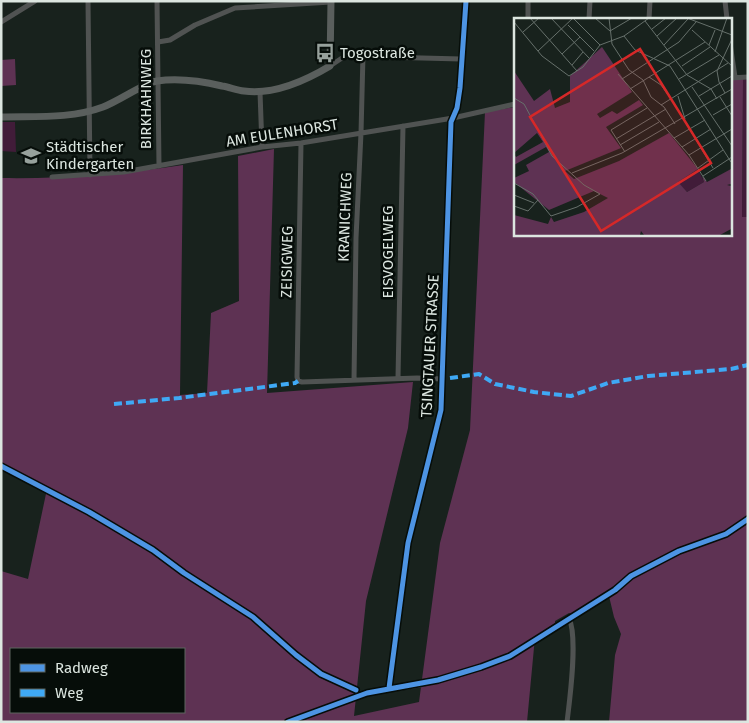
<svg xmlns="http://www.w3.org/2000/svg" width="749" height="723" viewBox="0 0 749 723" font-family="'Fira Sans',sans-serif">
<rect width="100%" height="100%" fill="#18221d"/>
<path fill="#411c39" d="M 743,79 L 748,80 L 748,217 L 742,218 Z
M 1,122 L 15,122 L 16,152 L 1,151 Z"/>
<path fill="#5e3253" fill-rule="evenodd" d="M 15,59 L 16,85 L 1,86 L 1,60 Z
M 743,79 L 742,217 L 748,217 L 748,722 L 609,722 L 615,655 L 621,634 L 614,617 L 608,592 L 572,614 L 569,613 L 555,621 L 555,623 L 535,637 L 527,722 L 1,722 L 1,571 L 28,579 L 47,489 L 1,464 L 1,178 C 62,179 122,174 183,165 L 180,395 L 207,393 L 211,313 L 239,301 L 238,156 L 274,149 L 267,393 L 413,382 L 408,428 L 366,601 L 354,716 L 419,702 L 440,543 L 470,430 L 485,112 L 515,107 L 515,234 L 730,234 L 730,80 ZM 11,649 L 184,649 L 184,712 L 11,712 Z"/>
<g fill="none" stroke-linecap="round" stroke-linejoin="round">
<path stroke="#505352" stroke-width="5" d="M 88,1 L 90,175
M 157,1 L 159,166
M 725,1 L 727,19
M 528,19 L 528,1
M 589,19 L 590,1
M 649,19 L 650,1
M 1,22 L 35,1
M 158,42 L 170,40 L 195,25 L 235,8 L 331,2
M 730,43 L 735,77
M 330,66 L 345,56 L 461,59
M 730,78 L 748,77
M 260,92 L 262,147
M 301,143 L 297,377 L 298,381 L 302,382 L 417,378 L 443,379
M 52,177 L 124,172 L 262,147 L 301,143 L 453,118 L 515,104
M 398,378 L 403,126
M 354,380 L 356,238 L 361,133 L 363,55
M 389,688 L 408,543 L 441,410 L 451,122 L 457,108 L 460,88 L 466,1
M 288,722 L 367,693 L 420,685 L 481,667 L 523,649 L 569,618 C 578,637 570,698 567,722"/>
<path stroke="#5a5f5d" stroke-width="7" d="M 1,117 C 35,116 71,119 103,107 C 119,101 144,83 157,81 C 179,78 201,81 222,86 C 229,87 236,90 244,91 C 273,95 305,81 330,66 L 331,1"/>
<path stroke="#3fa9f5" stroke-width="4" stroke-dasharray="8 4" stroke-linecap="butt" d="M 450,378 L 479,374 L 495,384 L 534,392 L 571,396 L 608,383 L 648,376 L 731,369 L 748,365
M 114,404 L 179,398 L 295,383 L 298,381"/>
<defs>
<path id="cycleway" d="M 1,466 L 89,512 L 153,550 L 184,573 L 253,617 L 296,655 L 321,674 L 356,690
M 389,688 L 408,543 L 441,410 L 451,122 L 457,108 L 460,88 L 466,1
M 288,722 L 367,693 L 438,680 L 481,667 L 510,656 L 615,590 L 631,576 L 679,551 L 726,534 L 748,519"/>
</defs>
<use href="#cycleway" stroke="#060d09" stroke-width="8"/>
<use href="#cycleway" stroke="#4d94e3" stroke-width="5"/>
</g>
<defs>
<symbol id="bus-bare" viewBox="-9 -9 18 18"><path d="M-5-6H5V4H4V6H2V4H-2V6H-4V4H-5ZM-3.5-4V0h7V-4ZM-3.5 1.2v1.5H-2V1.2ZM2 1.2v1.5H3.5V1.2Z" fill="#97a19c" stroke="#060d09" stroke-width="2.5" paint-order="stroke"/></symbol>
<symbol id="school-bare" viewBox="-9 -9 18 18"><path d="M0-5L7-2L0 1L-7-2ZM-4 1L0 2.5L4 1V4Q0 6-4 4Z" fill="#97a19c" stroke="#060d09" stroke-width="2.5" paint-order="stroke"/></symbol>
</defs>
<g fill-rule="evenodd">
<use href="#bus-bare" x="311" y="39" width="28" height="28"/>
<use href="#school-bare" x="17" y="142" width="28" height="28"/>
</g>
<g text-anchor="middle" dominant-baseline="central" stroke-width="5" stroke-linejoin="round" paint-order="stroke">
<g font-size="15" fill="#dce6e0" stroke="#060d09" text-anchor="start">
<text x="340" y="53">Togostraße</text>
<text x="46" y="147">Städtischer<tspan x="46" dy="17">Kindergarten</tspan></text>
</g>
<g font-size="15" fill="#dce6e0" stroke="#060d09">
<text transform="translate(146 99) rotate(-90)">BIRKHAHNWEG</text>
<text transform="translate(282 133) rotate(-9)">AM EULENHORST</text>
<text transform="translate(345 217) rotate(-88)">KRANICHWEG</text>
<text transform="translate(388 252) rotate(-90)">EISVOGELWEG</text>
<text transform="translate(287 262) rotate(-89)">ZEISIGWEG</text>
<text transform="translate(430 346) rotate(-87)">TSINGTAUER STRASSE</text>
</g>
</g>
<g transform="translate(514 18)">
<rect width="218" height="218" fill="#18221d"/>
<path d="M 184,151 L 190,164 L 173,174 L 163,164 Z" fill="#411c39"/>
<path d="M 88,29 L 118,74 L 83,96 L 86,100 L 98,93 L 103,96 L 125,82 L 129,87 L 92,109 L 107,130 L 51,153 L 60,161 L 105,143 L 155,115 L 184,151 L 164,164 L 173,174 L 190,164 L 188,158 L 193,164 L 217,151 L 217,166 L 213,167 L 217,168 L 217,211 L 206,217 L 130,217 L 127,213 L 126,217 L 0,217 L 0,197 L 34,206 L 37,199 L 40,204 L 70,194 L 94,180 L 80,173 L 35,192 L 0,164 L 0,160 L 15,153 L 12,147 L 35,134 L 32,129 L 0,147 L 0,136 L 2,139 L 29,124 L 23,115 L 0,135 L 0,53 L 20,83 L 36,71 L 41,90 L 56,84 L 56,58 Z" fill="#5e3253"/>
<path fill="none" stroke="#66706b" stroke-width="1" d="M 16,0 L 63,53M 37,0 L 75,40M 59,0 L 86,27M 81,0 L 96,13M 95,0 L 98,26 L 115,52 L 129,62 L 137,79 L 150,89 L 161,106M 173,0 L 218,17M 131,3 L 173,57 L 197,71 L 203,81M 0,4 L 28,38 L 55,58 L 69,49 L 86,27 L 110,18 L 135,0M 54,7 L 80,33M 138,11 L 152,0M 178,12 L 218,48M 96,13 L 118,0M 9,14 L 25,0M 110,18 L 121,32 L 156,48 L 217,144M 143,18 L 163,0M 150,27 L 174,1M 195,27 L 201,12M 24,33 L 59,0M 201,34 L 213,0M 48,36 L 66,19M 58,47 L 69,34M 168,48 L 196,29M 104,56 L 175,137 L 192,163M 135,59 L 147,67 L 157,81M 108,61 L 165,24 L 182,4M 165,61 L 205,37M 178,69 L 218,128M 116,71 L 191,24M 211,75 L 205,64 L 203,53 L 218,21M 164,78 L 171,101M 185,78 L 218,58M 206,79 L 218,98M 0,80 L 10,86 L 38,138 L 70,167 L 86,176 L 63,189 L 37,198 L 19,176 L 0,165M 147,87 L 214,45M 199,97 L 218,86M 170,102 L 199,150M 160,120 L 191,102M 102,121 L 152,91M 106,127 L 145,104M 168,129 L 197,111M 111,134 L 97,112 L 133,90M 175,137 L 218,111M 184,150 L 209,132M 58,155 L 108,135 L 218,71M 189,158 L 218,139M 0,177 L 20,185M 0,188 L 14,193 L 24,182"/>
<path fill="#d62828" fill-opacity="0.15" stroke="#d62828" stroke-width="2.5" d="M 126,31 L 197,145 L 87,213 L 16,99 Z"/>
<rect width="218" height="218" fill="none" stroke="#dce6e0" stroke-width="2.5"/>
</g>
<rect width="749" height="723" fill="none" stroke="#dce6e0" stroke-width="5"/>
<rect x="10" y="648" width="175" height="65" fill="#060d09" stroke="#5c645f"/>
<rect x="20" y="664" width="25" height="8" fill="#4d94e3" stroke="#5c645f"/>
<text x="55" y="673" font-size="15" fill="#dce6e0">Radweg</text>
<rect x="20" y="689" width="25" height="8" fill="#3fa9f5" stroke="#5c645f"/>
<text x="55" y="698" font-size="15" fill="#dce6e0">Weg</text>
</svg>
